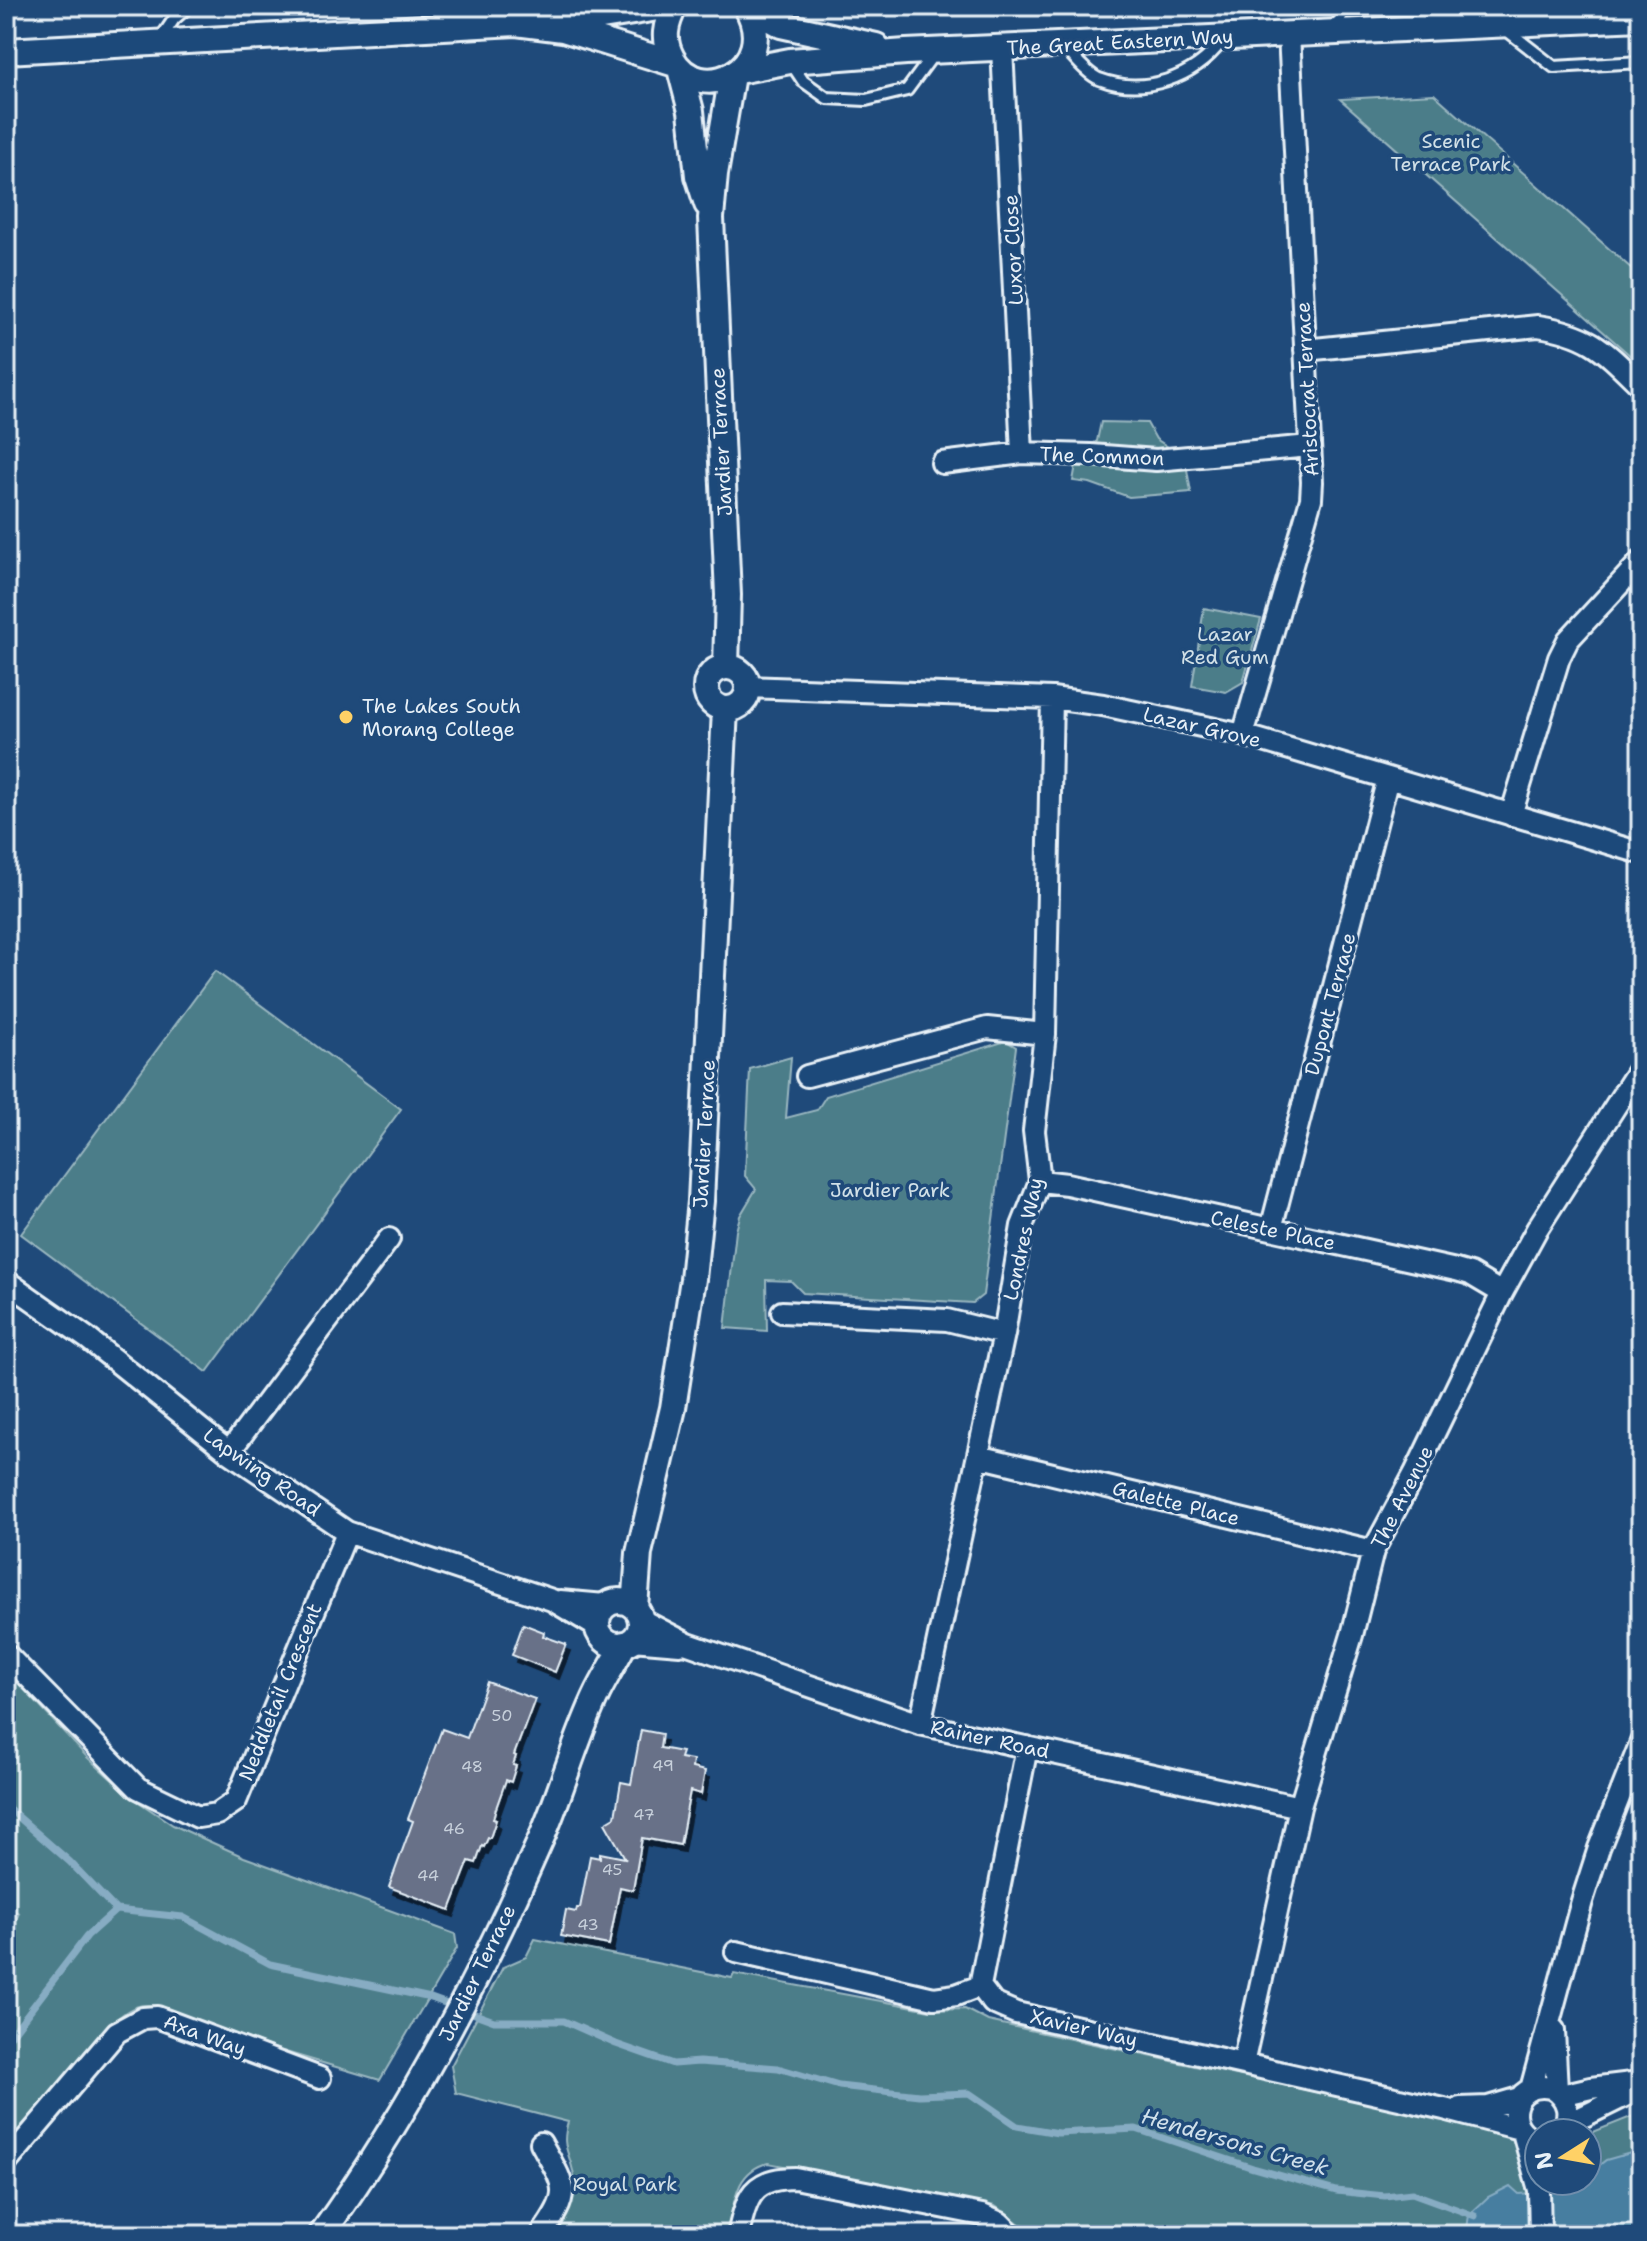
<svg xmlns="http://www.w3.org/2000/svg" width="1647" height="2241" viewBox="0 0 1647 2241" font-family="'Shantell Sans',sans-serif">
<defs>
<filter id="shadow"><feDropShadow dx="4" dy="7" stdDeviation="0" flood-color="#0009"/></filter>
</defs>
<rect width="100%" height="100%" fill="#1f4a7a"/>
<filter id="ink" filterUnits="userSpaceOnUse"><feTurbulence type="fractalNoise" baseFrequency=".0125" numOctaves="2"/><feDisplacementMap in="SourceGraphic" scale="16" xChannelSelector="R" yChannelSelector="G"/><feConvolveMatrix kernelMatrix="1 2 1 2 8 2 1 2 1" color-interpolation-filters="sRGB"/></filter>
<g filter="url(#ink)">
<path fill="#4c7d89" stroke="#9ab7c0" stroke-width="2" d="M 1434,94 L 1641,277 L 1641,365 L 1340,99 Z
M 1101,422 L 1147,423 L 1156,439 L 1185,458 L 1191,492 L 1129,497 L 1090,483 L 1073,481 L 1078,454 L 1097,441 Z
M 1204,608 L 1261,619 L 1243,682 L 1226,692 L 1192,686 Z
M 215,971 L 401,1109 L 207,1372 L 21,1234 Z
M 1006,1041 L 1016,1047 L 983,1295 L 973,1303 L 803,1293 L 791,1281 L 766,1280 L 767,1331 L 725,1328 L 736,1231 L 740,1216 L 756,1189 L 745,1176 L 750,1069 L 791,1057 L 786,1118 L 817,1110 L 826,1096 Z
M 6,1670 L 87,1757 L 130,1796 L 173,1825 L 244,1857 L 455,1934 L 457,1948 L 380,2080 L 279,2050 L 159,2006 C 141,2003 132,2006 118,2018 L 6,2149 L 6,1941 L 19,1913 L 6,1908 Z
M 535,1939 L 732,1978 L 734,1974 L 930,2010 L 965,2009 L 988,2021 L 1508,2134 C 1534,2147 1527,2209 1529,2235 L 1073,2235 L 1020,2224 L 995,2206 L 768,2163 C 734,2171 734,2206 727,2235 L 554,2235 C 567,2216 579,2195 573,2171 C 568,2149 561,2146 568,2122 L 456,2093 L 451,2066 L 503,1967 L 526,1957 Z
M 1641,2113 L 1641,2235 L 1560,2235 L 1557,2186 L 1559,2181 L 1587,2181 L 1587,2137 L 1593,2132 Z"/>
<path fill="#467ea0" stroke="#87acc3" stroke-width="2" d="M 1641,2150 L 1641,2235 L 1466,2235 L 1469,2215 L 1488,2197 L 1510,2186 L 1519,2194 L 1558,2191 L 1579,2181 L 1587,2181 L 1587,2175 L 1606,2160 Z"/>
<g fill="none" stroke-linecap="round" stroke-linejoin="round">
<path stroke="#87acc3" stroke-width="7" d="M 6,1806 L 70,1862 L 116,1910
M 6,2042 L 87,1936 L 116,1910 L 183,1917 L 270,1964 L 431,1998 L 494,2021 L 564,2021 L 616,2044 L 673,2064 L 699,2062 L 778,2068 L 839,2086 L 919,2095 L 969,2093 L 1017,2126 L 1058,2133 L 1136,2129 L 1253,2168 L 1336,2191 L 1385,2196 L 1412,2193 L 1475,2216"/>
</g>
<path fill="#677188" stroke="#e8f1f8" stroke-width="2" filter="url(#shadow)" d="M 523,1624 L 544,1632 L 543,1636 L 566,1644 L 555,1672 L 512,1655 Z
M 487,1682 L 535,1699 L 514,1755 L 516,1756 L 513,1765 L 516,1766 L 511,1782 L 506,1780 L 495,1811 L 493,1819 L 496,1820 L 490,1838 L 488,1838 L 484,1847 L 482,1846 L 476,1863 L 469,1861 L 450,1910 L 389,1887 L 413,1821 L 408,1819 L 442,1729 L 467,1738 Z
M 641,1730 L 662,1734 L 660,1748 L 682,1752 L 680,1758 L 693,1760 L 692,1768 L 705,1771 L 701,1794 L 690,1791 L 680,1845 L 642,1838 L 633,1890 L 620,1887 L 609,1945 L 561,1936 L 566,1910 L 576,1912 L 577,1908 L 580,1908 L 590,1856 L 600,1858 L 600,1853 L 625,1858 L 605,1823 L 615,1817 L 621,1782 L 631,1784 Z"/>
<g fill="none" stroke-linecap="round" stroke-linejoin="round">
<defs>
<path id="service" d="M 1504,28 L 1554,67 L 1641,62
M 1335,29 L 1346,6
M 159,41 L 174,19 L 189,6
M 1066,49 C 1075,58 1087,74 1099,79 C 1144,96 1194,78 1222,41
M 791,63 L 803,81 L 827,98 L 866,100 L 907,90 L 935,52"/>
<path id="minor" d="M 1002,48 L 1022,453
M 1305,350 L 1538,326 C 1591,334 1604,350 1641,386
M 942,463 L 1022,453 L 1091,455 L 1156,460 L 1310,446
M 748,687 L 1052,698 L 1103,705 L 1243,735 L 1641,853
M 1243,735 L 1311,499 L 1312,482 L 1289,34
M 1511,815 L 1559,658 L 1568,640 L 1641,561
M 807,1076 L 987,1028 L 1045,1034
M 1040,1181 L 1067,1184 L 1456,1270 L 1470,1274 L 1502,1293
M 1271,1229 L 1388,778
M 6,1281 L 87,1338 L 229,1452 L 347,1532 L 552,1600 L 597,1627
M 782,1312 L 947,1320 L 1004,1334
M 229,1452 L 389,1239
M 978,1456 L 1373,1551
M 560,1601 L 605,1605
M 640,1619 L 688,1644 L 920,1724 L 1300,1807
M 632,1640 L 680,1644
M 6,1654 L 138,1788 L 198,1817 L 217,1814 L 236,1801 L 347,1532
M 920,1724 L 1004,1334 L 1022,1226 L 1040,1181 L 1034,1131 L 1045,1034 L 1052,698
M 736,1952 L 934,1998 L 956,1995 L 980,1986 L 993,2003 L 1016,2013 L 1444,2109 L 1520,2129
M 980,1986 L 1027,1747
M 1554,2030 L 1557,2091
M 1243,2064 L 1300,1807 L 1352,1635 L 1373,1551 L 1415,1473 L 1502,1293 L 1537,1229 L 1641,1066
M 1531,2089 L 1582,1901 L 1599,1848 L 1641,1742
M 1561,2095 L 1591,2088 L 1640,2082
M 1460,2108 L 1488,2107 L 1519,2098
M 1566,2125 L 1641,2088
M 1523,2132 L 1539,2190 L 1540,2235
M 1539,2140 C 1500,2131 1512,2079 1551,2088 C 1569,2098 1573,2117 1559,2133
M 541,2143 C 566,2188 572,2191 541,2235
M 6,2163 L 117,2032 L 143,2018 L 157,2017 L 320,2078
M 738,2235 C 747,2196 752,2178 795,2178 L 982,2215 L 1000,2223 L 1012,2235"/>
<path id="tertiary" d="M 675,6 C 665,24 662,40 672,58 C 699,108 782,68 746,6
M 746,6 L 781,25 L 876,46
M 554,21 L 602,17 L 671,6
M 6,51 L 516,23 L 563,29 L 675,64
M 680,69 L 691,111 L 698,176 L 707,204
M 738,71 L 790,61 L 906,52 L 1641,18
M706 688a21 21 0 1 1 42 0a21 21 0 1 1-42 0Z
M 726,667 L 728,595 L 711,218 L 715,174 L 732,75
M597 1623a22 22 0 1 1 44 0a22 22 0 1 1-44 0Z
M 635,1608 L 639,1553 L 673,1408 L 693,1279 L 701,1201 L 725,709
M 321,2235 C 410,2112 480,1978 541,1839 C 562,1791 575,1739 598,1692 C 606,1676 616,1660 624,1644"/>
</defs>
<use href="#service" stroke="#e8f1f8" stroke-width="16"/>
<use href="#minor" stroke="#e8f1f8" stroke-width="26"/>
<use href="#tertiary" stroke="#e8f1f8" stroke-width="30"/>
<use href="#service" stroke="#1f4a7a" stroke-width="10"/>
<use href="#minor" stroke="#1f4a7a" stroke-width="20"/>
<use href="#tertiary" stroke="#1f4a7a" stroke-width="24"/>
</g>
</g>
<circle fill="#ffd166" stroke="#1f4a7a" stroke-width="3" cx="346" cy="717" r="8"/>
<g text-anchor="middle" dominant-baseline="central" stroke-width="7" stroke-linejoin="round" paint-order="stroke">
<g font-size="16" fill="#c8d1dc">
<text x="502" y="1715">50</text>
<text x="663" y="1765">49</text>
<text x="472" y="1766">48</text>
<text x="644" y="1814">47</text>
<text x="454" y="1828">46</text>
<text x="612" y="1869">45</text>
<text x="428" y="1875">44</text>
<text x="588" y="1924">43</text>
</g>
<g font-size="20" fill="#e8f1f8" stroke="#1f4a7a">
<text transform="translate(1120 42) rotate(-3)">The Great Eastern Way</text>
<text transform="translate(1013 250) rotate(-93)">Luxor Close</text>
<text transform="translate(1307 389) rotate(-93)">Aristocrat Terrace</text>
<text transform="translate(721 442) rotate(-93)">Jardier Terrace</text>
<text transform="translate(1102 456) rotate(2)">The Common</text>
<text transform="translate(1202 727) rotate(13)">Lazar Grove</text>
<text transform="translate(1330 1004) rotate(-75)">Dupont Terrace</text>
<text transform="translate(704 1134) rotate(-87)">Jardier Terrace</text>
<text transform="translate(1273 1230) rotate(12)">Celeste Place</text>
<text transform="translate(1023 1239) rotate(-78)">Londres Way</text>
<text transform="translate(262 1472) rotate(35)">Lapwing Road</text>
<text transform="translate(1402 1497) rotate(-63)">The Avenue</text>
<text transform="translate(1176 1503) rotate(14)">Galette Place</text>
<text transform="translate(280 1692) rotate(-68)">Neddletail Crescent</text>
<text transform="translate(990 1739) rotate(12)">Rainer Road</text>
<text transform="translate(477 1973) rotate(-64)">Jardier Terrace</text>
<text transform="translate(1084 2028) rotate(13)">Xavier Way</text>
<text transform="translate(205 2035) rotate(20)">Axa Way</text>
</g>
<g font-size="20" fill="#d1e0e7" stroke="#1f4a7a">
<text x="1451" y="141">Scenic<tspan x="1451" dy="23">Terrace Park</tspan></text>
<text x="1225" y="634">Lazar<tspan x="1225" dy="23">Red Gum</tspan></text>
<text x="890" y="1190">Jardier Park</text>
<text x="625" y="2184">Royal Park</text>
</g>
<g font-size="20" fill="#e8f1f8" stroke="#1f4a7a" text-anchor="start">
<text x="362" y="706">The Lakes South<tspan x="362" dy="23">Morang College</tspan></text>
</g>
<g font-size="22" font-style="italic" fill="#d0e0eb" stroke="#1f4a7a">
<text transform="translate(1235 2142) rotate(16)">Hendersons Creek</text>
</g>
</g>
<rect width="1647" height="2241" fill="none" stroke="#1f4a7a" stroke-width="32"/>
<rect x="16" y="16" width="1615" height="2209" fill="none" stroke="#e8f1f8" stroke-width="3" filter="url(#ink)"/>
<g transform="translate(1563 2157) rotate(259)"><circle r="38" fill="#1f4a7a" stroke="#6f8dac" stroke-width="2"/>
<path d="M0-6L14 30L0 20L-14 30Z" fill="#ffd166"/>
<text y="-12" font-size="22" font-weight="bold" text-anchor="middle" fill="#e8f1f8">N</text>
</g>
</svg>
